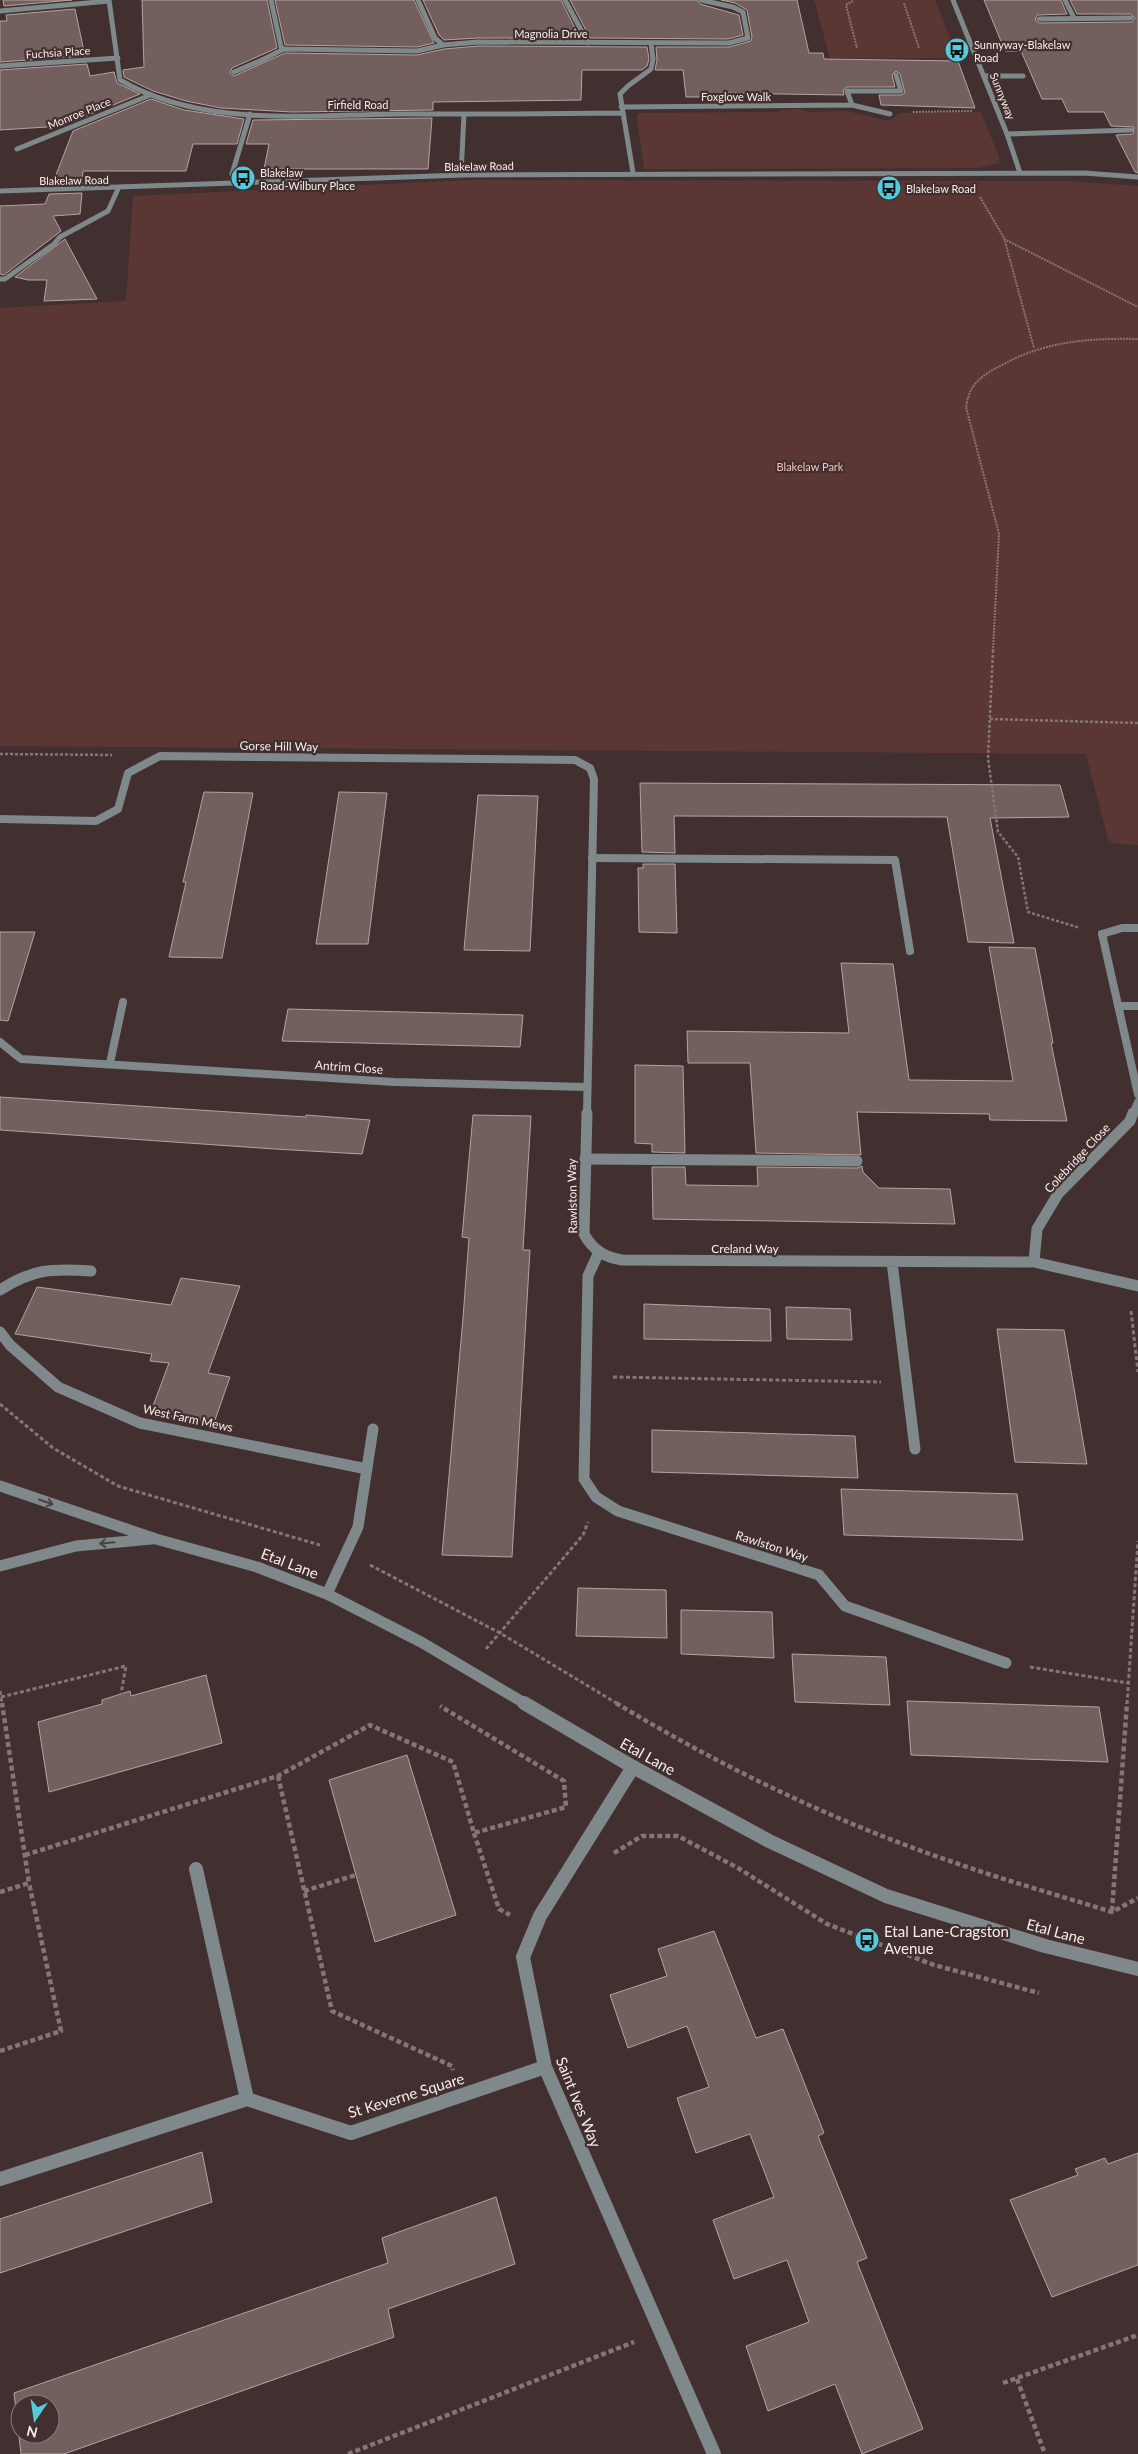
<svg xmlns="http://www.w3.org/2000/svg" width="1138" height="2454" viewBox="0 0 1138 2454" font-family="Lato,sans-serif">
<rect width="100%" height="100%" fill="#41302f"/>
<path fill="#5a3735" d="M 814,0 L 935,0 L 958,58 L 830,58 Z
M 801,109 L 809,112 L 846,111 L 890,121 L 899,113 L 981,112 L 999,157 L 999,163 L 978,168 L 644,169 L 637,119 L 637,114 L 639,113 L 778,112 L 782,110 Z
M 470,180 L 1067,181 L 1138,186 L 1138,845 L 1109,843 L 1086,754 L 0,746 L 0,308 L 126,301 L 133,196 Z"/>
<path fill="#735f5e" stroke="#b7a2a1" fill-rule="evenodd" d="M 3,0 L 72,0 L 4,6 Z
M 142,0 L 267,0 L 277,48 L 232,68 L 230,73 L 234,76 L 285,53 L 417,55 L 444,49 L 478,46 L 647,47 L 649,59 L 647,66 L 642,70 L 582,70 L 581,100 L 433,102 L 433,110 L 292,112 L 221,108 L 186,101 L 153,91 L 124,77 L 123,70 L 144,67 Z
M 275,0 L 414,0 L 434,43 L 417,47 L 285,45 Z
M 423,0 L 561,0 L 580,38 L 478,38 L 444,40 L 439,35 Z
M 570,0 L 697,0 L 700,4 L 739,15 L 743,35 L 728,39 L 590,38 Z
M 721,0 L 797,0 L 809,53 L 823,53 L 824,59 L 958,61 L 975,108 L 881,105 L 879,95 L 901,95 L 905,93 L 900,74 L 896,71 L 892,75 L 895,87 L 847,87 L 843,90 L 844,95 L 719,93 L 719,97 L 686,97 L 683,70 L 655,70 L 657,60 L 656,47 L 729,47 L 751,41 L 752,37 L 747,10 L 735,3 Z
M 984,0 L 1061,0 L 1067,14 L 1037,15 L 1035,20 L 1039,23 L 1132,22 L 1135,18 L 1131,14 L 1077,14 L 1070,0 L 1138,0 L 1138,173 L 1135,172 L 1116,135 L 1133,134 L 1134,127 L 1111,126 L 1104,112 L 1068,112 L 1062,99 L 1042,99 L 1021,51 L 1005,51 Z
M 75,9 L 85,56 L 0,62 L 0,21 L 7,21 L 6,15 Z
M 87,64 L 90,76 L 114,72 L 117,83 L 140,94 L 62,126 L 0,130 L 0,70 Z
M 151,99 L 184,110 L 244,119 L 237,144 L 193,144 L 186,171 L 83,171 L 82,184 L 52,185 L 73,131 Z
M 432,118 L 428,169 L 264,169 L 269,144 L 246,144 L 253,120 Z
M 82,193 L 80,214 L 53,216 L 61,231 L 4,275 L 0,274 L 0,206 L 45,204 L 49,194 Z
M 65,239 L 97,299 L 44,301 L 47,280 L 28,280 L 15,277 Z
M 640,783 L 1060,785 L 1069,817 L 990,818 L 1014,943 L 968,942 L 947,817 L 674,816 L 675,853 L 642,852 Z
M 204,792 L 253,793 L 222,958 L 169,957 L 186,882 L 183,882 Z
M 339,792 L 387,793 L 368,944 L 316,944 Z
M 478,795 L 538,796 L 530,951 L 464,950 Z
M 643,864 L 675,864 L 677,933 L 639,932 L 638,868 L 643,868 Z
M 0,932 L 35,932 L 8,1021 L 0,1020 Z
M 989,947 L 1035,948 L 1053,1043 L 1051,1043 L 1067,1121 L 990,1120 L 989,1114 L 857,1112 L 861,1155 L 756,1153 L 750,1063 L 688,1063 L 687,1031 L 849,1033 L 841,963 L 893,964 L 909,1080 L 1013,1081 Z
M 288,1009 L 523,1015 L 520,1047 L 282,1041 Z
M 635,1065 L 683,1066 L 685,1153 L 652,1152 L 652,1144 L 635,1143 Z
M 0,1097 L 306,1117 L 306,1115 L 370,1120 L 362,1154 L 275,1149 L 0,1130 Z
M 473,1115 L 531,1116 L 523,1250 L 530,1250 L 512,1557 L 442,1555 L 463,1318 L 469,1238 L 462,1237 Z
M 862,1166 L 863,1172 L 879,1188 L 950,1189 L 955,1224 L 653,1219 L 652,1167 L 685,1167 L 686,1185 L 758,1186 L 757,1167 L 857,1168 Z
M 181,1278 L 240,1286 L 208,1373 L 230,1377 L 214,1423 L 150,1414 L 169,1363 L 150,1361 L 152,1354 L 15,1334 L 37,1287 L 171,1305 Z
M 644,1304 L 770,1309 L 771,1341 L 644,1339 Z
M 786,1307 L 850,1309 L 852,1340 L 787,1339 Z
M 997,1329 L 1064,1330 L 1087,1464 L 1015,1462 Z
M 652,1430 L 855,1436 L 858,1478 L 652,1472 Z
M 841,1489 L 1017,1494 L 1023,1540 L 844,1535 Z
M 578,1588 L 666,1590 L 667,1638 L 576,1636 Z
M 681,1610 L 772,1612 L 774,1658 L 681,1654 Z
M 792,1654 L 886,1657 L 890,1705 L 795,1702 Z
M 206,1675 L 222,1743 L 49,1792 L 38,1722 L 102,1704 L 102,1700 L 130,1691 L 131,1696 Z
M 907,1701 L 1099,1707 L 1108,1762 L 911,1755 Z
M 407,1755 L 456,1915 L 375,1942 L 329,1780 Z
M 714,1931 L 756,2038 L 783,2029 L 824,2133 L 818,2136 L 867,2258 L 857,2262 L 923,2429 L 862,2454 L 835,2384 L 768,2411 L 746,2346 L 809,2322 L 787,2260 L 734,2279 L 713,2220 L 774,2197 L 750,2134 L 696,2153 L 677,2098 L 709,2087 L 687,2026 L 628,2048 L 610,1995 L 667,1976 L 658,1949 Z
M 202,2152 L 212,2202 L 0,2273 L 0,2219 Z
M 1138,2153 L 1138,2265 L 1052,2297 L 1010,2200 L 1078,2175 L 1075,2169 L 1105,2158 L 1108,2164 Z
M 496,2197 L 515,2264 L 388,2309 L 394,2337 L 64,2454 L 21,2454 L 14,2393 L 388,2263 L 382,2238 ZM 20,2404 L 50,2404 L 50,2434 L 20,2434 Z"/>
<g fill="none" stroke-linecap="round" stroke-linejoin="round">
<path stroke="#857675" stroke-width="2" stroke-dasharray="2 1" stroke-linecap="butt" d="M 853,1 L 846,5 L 857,48
M 904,3 L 919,48
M 913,112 L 972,111
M 980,197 L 1004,238 L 1034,348
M 1004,239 L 1138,307
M 993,651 L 999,534 L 966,407 C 967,402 968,397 970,392 C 976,379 990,371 1002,365 C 1045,341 1090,338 1138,339"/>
<path stroke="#857675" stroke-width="2.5" stroke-dasharray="3 2" stroke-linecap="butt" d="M 993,650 L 988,758 L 998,832 L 1018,857 L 1028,912 L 1080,928
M 990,719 L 1138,723
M 0,754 L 112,755"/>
<path stroke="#857675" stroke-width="3" stroke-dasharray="4 2.5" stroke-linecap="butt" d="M 1131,1311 L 1138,1372
M 613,1377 L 881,1382
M 0,1404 L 53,1448 L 118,1486 L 320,1545
M 370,1565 L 500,1633 L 618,1704
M 486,1649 L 583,1535 L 588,1522
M 1030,1667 L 1128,1683
M 0,1691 L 2,1704
M 1,1697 L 126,1666 L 121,1694
M 1127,1704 L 1138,1541"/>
<path stroke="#857675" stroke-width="4.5" stroke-dasharray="5 3" stroke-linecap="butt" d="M 616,1703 C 722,1767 833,1821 950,1861 C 1003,1880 1058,1895 1112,1912 L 1138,1898
M 278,1776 L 332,2011 L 452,2066 L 453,2070
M 474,1833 L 499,1909 L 510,1915
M 614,1853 L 642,1836 L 678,1836 L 738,1868 L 827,1924 L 934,1965 L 1039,1993
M 25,1855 L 278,1776 L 370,1725 L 453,1762 L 474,1833 L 566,1807 L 564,1781 L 440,1706
M 304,1891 L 356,1875
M 0,1892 L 29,1883 L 2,1703
M 1112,1911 L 1127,1703
M 0,2051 L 61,2031 L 29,1883
M 1017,2379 L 1045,2454
M 1003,2383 L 1138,2335
M 348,2454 L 634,2342"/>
<path stroke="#7f888a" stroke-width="5" d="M 1065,0 L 1074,18
M 1039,19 L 1131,18
M 234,72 L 262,60
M 984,76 L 1023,76
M 847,91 L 901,91 L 896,75
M 1007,134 L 1131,130
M 0,279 L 5,279 L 54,244 L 60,237 L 108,211 L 118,189"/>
<path stroke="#7f888a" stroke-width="8" d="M 592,858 L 895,860 L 910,951
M 1102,934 L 1122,928 L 1138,928"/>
<path stroke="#7f888a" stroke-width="11" d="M 585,1159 L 857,1161
M 819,1575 L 845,1606 L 1006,1663"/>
<path stroke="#7f888a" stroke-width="5" d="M 109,0 L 120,80 C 202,128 307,115 398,114 C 473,114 547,114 622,113
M 271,0 L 281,47 L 284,49
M 418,0 L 435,38 L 443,45
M 565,0 L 588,43
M 0,11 L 109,1
M 262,60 L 284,49 L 417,51 L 443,45 L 478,42 L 729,43 L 748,38 L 743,12 L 733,7 L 701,0
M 0,66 L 118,58
M 847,91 L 852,105 L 890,114
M 621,107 L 852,105
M 17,149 L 148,96
M 633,173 L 620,94 L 628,86 L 651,69 L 653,59 L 651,43
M 232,174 L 250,114
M 461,175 L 464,114"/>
<path stroke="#7f888a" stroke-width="8" d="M 0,819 L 96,821 L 118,809 L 128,773 L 160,756 L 575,760 L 590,768 L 594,779 L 587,1114
M 1102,934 L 1138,1094
M 1118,1006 L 1138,1006
M 0,1042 L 21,1059 L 394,1082 L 587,1087
M 110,1063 L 123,1002
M 1133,1114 L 1138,1102"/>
<path stroke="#7f888a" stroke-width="11" d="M 587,1113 L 584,1234 C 593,1250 604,1257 622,1260 L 1034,1262 L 1138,1286
M 598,1254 L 588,1276 L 584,1479 L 596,1497 L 618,1511 L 819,1575
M 892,1262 L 915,1449
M 1034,1262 L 1037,1229 L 1058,1194 L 1130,1121 L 1133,1113
M 0,1290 C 32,1269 53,1268 91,1271
M 0,1332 L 10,1345 L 58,1387 L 140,1423 L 367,1469
M 327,1594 L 358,1527 L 373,1429"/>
<path stroke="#7f888a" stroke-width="14" d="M 633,1767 L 540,1916 L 523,1957 L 545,2067 L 714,2454
M 196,1869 L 247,2099
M 0,2179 L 247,2099 L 351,2133 L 545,2067"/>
<path stroke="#7f888a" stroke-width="5" d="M 953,0 L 1007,134 L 1020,173
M 0,191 L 463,175 L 1084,173 L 1138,177"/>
<path stroke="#7f888a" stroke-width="11" d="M 0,1486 L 156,1539 L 257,1567 L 327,1594 L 421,1642 L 526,1704
M 0,1566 L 76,1546 L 152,1539"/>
<path stroke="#7f888a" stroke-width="14" d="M 524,1703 L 633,1767 L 769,1841 L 886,1896 L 1045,1946 L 1138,1969"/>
</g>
<defs><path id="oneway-shaft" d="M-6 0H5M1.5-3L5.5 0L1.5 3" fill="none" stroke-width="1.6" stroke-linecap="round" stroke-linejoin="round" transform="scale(1.25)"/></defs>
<g stroke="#4d4241">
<use href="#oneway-shaft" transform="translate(46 1502) rotate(19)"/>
<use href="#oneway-shaft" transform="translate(107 1543) rotate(175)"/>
</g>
<defs>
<symbol id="bus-disc" viewBox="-11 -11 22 22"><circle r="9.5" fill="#54cadd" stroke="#41302f"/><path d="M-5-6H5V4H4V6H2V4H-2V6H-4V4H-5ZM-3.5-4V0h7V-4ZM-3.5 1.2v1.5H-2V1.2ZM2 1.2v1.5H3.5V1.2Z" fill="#111"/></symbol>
</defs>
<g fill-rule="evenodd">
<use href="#bus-disc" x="943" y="36" width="28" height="28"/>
<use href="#bus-disc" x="229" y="164" width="28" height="28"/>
<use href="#bus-disc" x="875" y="174" width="28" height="28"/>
<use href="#bus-disc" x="853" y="1926" width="28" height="28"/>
</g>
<g text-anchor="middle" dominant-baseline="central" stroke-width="4.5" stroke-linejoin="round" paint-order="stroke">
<g font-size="11" fill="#f9edec" stroke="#41302f">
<text x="551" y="33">Magnolia Drive</text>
<text transform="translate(58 52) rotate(-4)">Fuchsia Place</text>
<text x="736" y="96">Foxglove Walk</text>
<text transform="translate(1003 96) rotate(68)">Sunnyway</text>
<text x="358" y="104">Firfield Road</text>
<text transform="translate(79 113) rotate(-22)">Monroe Place</text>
<text transform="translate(479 166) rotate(-1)">Blakelaw Road</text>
<text transform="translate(74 180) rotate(-1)">Blakelaw Road</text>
</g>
<g font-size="11" fill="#f9edec" stroke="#41302f" text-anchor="start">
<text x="974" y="44">Sunnyway-Blakelaw<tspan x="974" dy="13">Road</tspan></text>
<text x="260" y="172">Blakelaw<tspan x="260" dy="13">Road-Wilbury Place</tspan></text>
<text x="906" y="188">Blakelaw Road</text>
</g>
<g font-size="11" fill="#f5c2bf" stroke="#41302f">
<text x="810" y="466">Blakelaw Park</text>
</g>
<g font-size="12" fill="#f9edec" stroke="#41302f">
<text transform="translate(279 746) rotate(1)">Gorse Hill Way</text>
<text transform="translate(349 1067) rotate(4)">Antrim Close</text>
<text transform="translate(1077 1158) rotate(-47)">Colebridge Close</text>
<text transform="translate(572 1196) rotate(-91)">Rawlston Way</text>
<text x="745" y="1248">Creland Way</text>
<text transform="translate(188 1418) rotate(12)">West Farm Mews</text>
<text transform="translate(772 1546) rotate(18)">Rawlston Way</text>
</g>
<g font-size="15" fill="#f9edec" stroke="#41302f">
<text transform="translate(290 1563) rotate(21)">Etal Lane</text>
<text transform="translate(648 1756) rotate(29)">Etal Lane</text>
<text transform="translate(1056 1931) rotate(15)">Etal Lane</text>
<text transform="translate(406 2095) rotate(-17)">St Keverne Square</text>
<text transform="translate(579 2102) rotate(68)">Saint Ives Way</text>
</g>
<g font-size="15" fill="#f9edec" stroke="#41302f" text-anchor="start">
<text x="884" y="1931">Etal Lane-Cragston<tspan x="884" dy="17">Avenue</tspan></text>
</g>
</g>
<g transform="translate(35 2419) rotate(193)"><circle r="24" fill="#41302f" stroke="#8b7c7b"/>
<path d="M0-4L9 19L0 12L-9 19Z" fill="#54cadd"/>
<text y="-8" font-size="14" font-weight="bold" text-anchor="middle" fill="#f9edec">N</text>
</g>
</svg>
